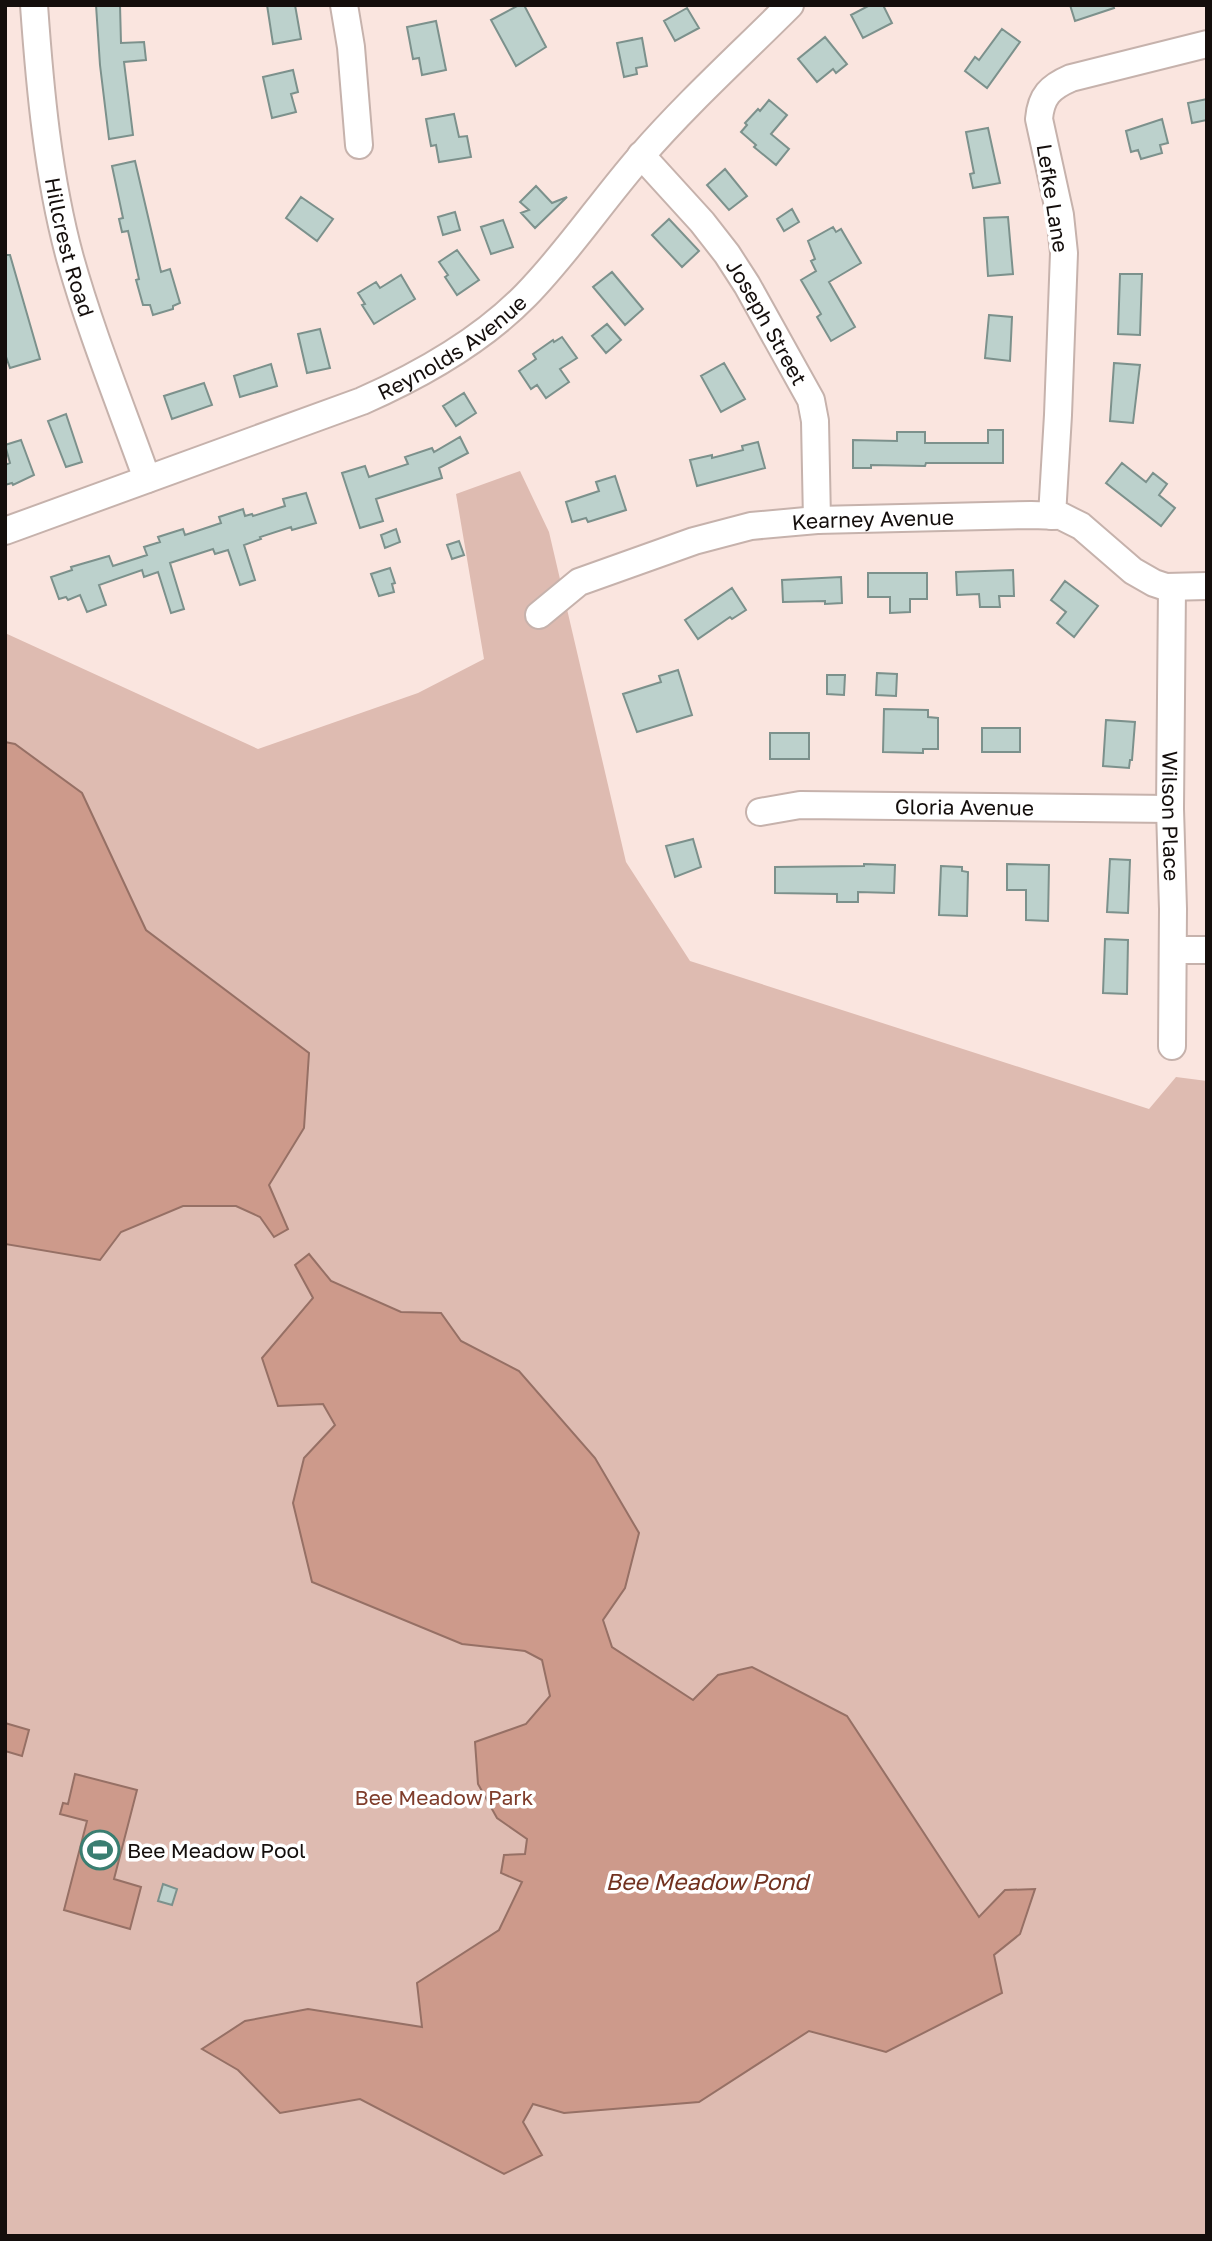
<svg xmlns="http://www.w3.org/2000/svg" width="1212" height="2241" viewBox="0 0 1212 2241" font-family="'Golos Text',sans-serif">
<rect width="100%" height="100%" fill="#fae5df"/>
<path fill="#debbb1" d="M 520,471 L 549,532 L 626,862 L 690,961 L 1149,1109 L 1176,1077 L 1207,1081 L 1207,2236 L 5,2236 L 5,633 L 258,749 L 418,693 L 484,659 L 456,494 Z"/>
<path fill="#cd9a8b" stroke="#967065" stroke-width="2" d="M 5,742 L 15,744 L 82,793 L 146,930 L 309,1053 L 304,1128 L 269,1185 L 288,1229 L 274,1237 L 260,1217 L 236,1206 L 183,1206 L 121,1232 L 100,1260 L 5,1244 Z
M 309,1254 L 331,1281 L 401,1312 L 441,1313 L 461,1341 L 519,1371 L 595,1458 L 639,1533 L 625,1588 L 603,1620 L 612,1647 L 693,1700 L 718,1675 L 752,1667 L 847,1716 L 979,1917 L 1005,1890 L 1035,1889 L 1020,1934 L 994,1955 L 1002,1993 L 886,2052 L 809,2031 L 699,2102 L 564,2113 L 533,2104 L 523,2122 L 542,2155 L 504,2174 L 360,2099 L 280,2113 L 238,2070 L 202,2049 L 245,2021 L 308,2009 L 422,2027 L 417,1983 L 499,1930 L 522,1882 L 501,1873 L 504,1855 L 525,1854 L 527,1839 L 497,1818 L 478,1784 L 475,1742 L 526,1724 L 550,1696 L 542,1660 L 525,1651 L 462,1644 L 312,1582 L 293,1503 L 304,1458 L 335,1425 L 323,1404 L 278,1406 L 262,1358 L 313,1298 L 295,1265 Z
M 5,1723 L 29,1730 L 22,1756 L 5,1751 Z
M 75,1774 L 137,1790 L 114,1879 L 141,1887 L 130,1929 L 64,1910 L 87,1821 L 60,1814 L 63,1803 L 68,1804 Z"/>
<path fill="#bcd1cc" stroke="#7c918c" stroke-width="2" d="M 96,5 L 120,5 L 121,43 L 144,42 L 146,60 L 124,62 L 133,135 L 109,139 L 100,65 Z
M 267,5 L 295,5 L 301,39 L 273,44 Z
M 519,5 L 524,5 L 546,47 L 516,66 L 491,20 Z
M 870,5 L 883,5 L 892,23 L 863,38 L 851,15 Z
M 1070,5 L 1113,5 L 1114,8 L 1075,21 Z
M 687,8 L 699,28 L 675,41 L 664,21 Z
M 436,21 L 446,70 L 422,75 L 419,58 L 413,59 L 407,27 Z
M 1002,29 L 1020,42 L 987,88 L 965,71 L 975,57 L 979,60 Z
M 825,37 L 847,64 L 836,73 L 833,69 L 817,82 L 798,59 Z
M 642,38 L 647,66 L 636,68 L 637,74 L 624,77 L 617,43 Z
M 293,70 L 298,92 L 291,94 L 296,112 L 272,118 L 263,77 Z
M 1207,99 L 1207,120 L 1192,123 L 1188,103 Z
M 769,100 L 787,115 L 771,134 L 789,149 L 776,165 L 754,147 L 756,145 L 741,132 L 747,125 L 745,123 L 758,109 L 760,111 Z
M 454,114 L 459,137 L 467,136 L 471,157 L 439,162 L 436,145 L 431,146 L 426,119 Z
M 1162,119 L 1168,143 L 1160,145 L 1162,153 L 1141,159 L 1138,150 L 1131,152 L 1126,131 Z
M 988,128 L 1000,183 L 973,188 L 970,174 L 974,173 L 966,132 Z
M 135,161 L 161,272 L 170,269 L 180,303 L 173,306 L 173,309 L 153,315 L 150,305 L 143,305 L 136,280 L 139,279 L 128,231 L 122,232 L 119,219 L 123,218 L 112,166 Z
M 725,169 L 747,196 L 729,210 L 707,185 Z
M 536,186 L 552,203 L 567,197 L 535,228 L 521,213 L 529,210 L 520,202 Z
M 301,197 L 333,219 L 317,241 L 286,218 Z
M 792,209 L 799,222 L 784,231 L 777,219 Z
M 455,212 L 460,230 L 443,235 L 438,217 Z
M 1008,217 L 1013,274 L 988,276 L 984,218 Z
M 669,219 L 699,251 L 682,267 L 652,235 Z
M 503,220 L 513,247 L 491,254 L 481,227 Z
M 833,227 L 836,232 L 841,229 L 861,263 L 829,282 L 855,327 L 831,341 L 817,317 L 821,314 L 801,280 L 816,271 L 811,261 L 815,259 L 808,241 Z
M 457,250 L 479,280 L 457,295 L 445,277 L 448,275 L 439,262 Z
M 5,255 L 10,255 L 40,359 L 10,368 L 5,354 Z
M 612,272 L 643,309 L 625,325 L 593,287 Z
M 1120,274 L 1142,274 L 1140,335 L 1118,334 Z
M 401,275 L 415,299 L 374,324 L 362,305 L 365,304 L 358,293 L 376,282 L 380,288 Z
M 989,315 L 1012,317 L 1010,361 L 985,358 Z
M 607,324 L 621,340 L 606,353 L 592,336 Z
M 320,329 L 330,368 L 307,373 L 298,334 Z
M 562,337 L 577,358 L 560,369 L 569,382 L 546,398 L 537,385 L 531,389 L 519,371 L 536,359 L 533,354 L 553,340 L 554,342 Z
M 724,363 L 745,399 L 721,412 L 701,376 Z
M 1114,363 L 1140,365 L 1133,423 L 1110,421 Z
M 271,364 L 277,386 L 240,397 L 234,376 Z
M 204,383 L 212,405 L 172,419 L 164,396 Z
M 464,393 L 476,413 L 456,426 L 443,406 Z
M 66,414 L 82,462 L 66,467 L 48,421 Z
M 988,430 L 1003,430 L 1003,463 L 926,463 L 925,466 L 871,465 L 871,468 L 853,468 L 853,440 L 897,441 L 897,432 L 925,432 L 925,443 L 988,443 Z
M 460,437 L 468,453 L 439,468 L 442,478 L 376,499 L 383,521 L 360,528 L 342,473 L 365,466 L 369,477 L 408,464 L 405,457 L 432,448 L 434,452 Z
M 21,440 L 34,475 L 13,485 L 12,483 L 5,485 L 5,465 L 10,463 L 5,445 Z
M 758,442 L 765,468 L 697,486 L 690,460 L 712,455 L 712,458 L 743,450 L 742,446 Z
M 1122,463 L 1146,482 L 1153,473 L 1167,484 L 1159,495 L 1175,508 L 1161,526 L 1106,483 Z
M 615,476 L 626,510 L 588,522 L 586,518 L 572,522 L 566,502 L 599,491 L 596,482 Z
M 306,493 L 316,523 L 292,530 L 291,527 L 260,537 L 261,539 L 244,545 L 255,580 L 240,585 L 228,550 L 215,554 L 213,549 L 170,563 L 184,609 L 171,613 L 158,572 L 144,577 L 142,570 L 99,585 L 106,605 L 87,612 L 80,595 L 68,600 L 66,597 L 59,599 L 51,577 L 72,570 L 71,567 L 109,556 L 113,566 L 147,555 L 144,547 L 160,542 L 158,537 L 183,529 L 185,535 L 221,523 L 219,517 L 243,509 L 245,516 L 252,514 L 253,516 L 285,506 L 283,499 Z
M 396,529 L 400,542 L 385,548 L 381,535 Z
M 459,541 L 464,555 L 452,559 L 447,545 Z
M 390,568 L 395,583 L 392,584 L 394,592 L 379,596 L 371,574 Z
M 1013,570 L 1014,596 L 999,596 L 1000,607 L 980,607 L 979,594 L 957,595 L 956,572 Z
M 868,573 L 927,573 L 927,599 L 910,599 L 910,612 L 890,613 L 890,597 L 868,597 Z
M 841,577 L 842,603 L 825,604 L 825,601 L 783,602 L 782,580 Z
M 1065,581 L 1098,606 L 1074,637 L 1057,623 L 1066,612 L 1051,600 Z
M 732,588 L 746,610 L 732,619 L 730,617 L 698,639 L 685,620 Z
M 678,670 L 692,715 L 637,732 L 623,694 L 661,682 L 659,676 Z
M 877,673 L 897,674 L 896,696 L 876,695 Z
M 827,675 L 845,675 L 844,695 L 827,694 Z
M 884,709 L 928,710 L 928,717 L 938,718 L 938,749 L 923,749 L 923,753 L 883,752 Z
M 1106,720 L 1135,722 L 1132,760 L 1130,760 L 1129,768 L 1103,766 Z
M 982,728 L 1020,728 L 1020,752 L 982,752 Z
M 770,733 L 809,733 L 809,759 L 770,759 Z
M 693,839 L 701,867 L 675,877 L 666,846 Z
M 1110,859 L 1130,860 L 1128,913 L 1107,912 Z
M 864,864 L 895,865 L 894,893 L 858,892 L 858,902 L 837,902 L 837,894 L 775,893 L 775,867 L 864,866 Z
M 1007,864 L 1049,865 L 1048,921 L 1026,920 L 1026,890 L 1007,890 Z
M 941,866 L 962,867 L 962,871 L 968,872 L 967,916 L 939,915 Z
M 1105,939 L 1128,940 L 1127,994 L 1103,993 Z
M 163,1884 L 177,1889 L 172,1905 L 158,1901 Z"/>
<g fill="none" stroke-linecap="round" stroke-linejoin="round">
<defs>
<g id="minor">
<path id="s1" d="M 34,5 C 40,89 48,177 70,258 C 91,333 121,406 147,479"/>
<path d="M 344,5 L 351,47 L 359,145"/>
<path id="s2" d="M 641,155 L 702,222 L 727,254 L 747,285 L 811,400 L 815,421 L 817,520"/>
<path d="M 1052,516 L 1058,415 L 1064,253 L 1060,215 L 1039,119 C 1041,96 1050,87 1071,78 L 1207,44"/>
<path id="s3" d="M 5,531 L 362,401 C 421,375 480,342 526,295 C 568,252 601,202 641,156 C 687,103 740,55 790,5"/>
<path id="s4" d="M 1172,587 L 1170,809 L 1173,909 L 1172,1046"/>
<path id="s5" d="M 539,615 L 579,582 L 694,541 L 751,526 L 817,520 L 1031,515 L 1061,516 L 1081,526 L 1133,571 L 1154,583 L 1166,587 L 1207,586"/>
<path id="s6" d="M 760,812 L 800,805 L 1170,809"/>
<path d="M 1173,950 L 1207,950"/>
</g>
</defs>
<use href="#minor" stroke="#c6b2ac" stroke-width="30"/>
<use href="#minor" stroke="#fff" stroke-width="26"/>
</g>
<defs>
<symbol id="stadium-ring" viewBox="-11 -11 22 22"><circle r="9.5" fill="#fff" stroke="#3a7e71" stroke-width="1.5"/><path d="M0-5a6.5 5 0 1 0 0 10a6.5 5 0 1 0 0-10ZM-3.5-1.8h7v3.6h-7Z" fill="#3a7e71"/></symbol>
</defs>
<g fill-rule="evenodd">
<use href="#stadium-ring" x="78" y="1828" width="44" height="44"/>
</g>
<g text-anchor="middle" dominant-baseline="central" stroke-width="7" stroke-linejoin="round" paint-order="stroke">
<g font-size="21" fill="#140e0c" stroke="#fff">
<text transform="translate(1053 198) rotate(81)">Lefke Lane</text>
<text stroke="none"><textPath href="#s1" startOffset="245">Hillcrest Road</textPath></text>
<text stroke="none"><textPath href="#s2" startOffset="210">Joseph Street</textPath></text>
<text stroke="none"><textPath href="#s3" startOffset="485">Reynolds Avenue</textPath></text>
<text stroke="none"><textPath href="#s5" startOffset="355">Kearney Avenue</textPath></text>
<text stroke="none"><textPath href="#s6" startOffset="205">Gloria Avenue</textPath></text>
<text stroke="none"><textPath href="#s4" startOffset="229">Wilson Place</textPath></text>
</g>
<g font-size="21" fill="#7f3d2b" stroke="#fff">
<text x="444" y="1797">Bee Meadow Park</text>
</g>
<g font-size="21" fill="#140e0c" stroke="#fff" text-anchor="start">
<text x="127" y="1850">Bee Meadow Pool</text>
</g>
<g font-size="23" font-style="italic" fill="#723220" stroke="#fff">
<text x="707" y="1881">Bee Meadow Pond</text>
</g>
</g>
<rect width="1212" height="2241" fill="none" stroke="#140e0c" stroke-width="14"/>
</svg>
